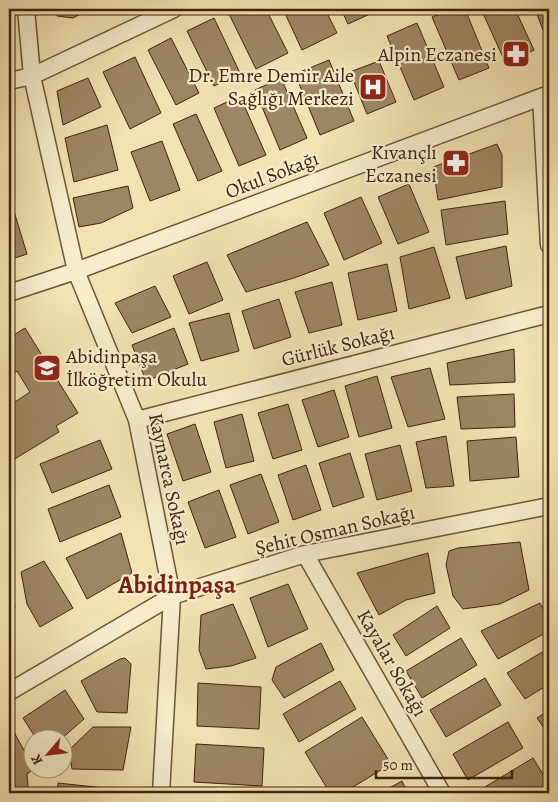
<svg xmlns="http://www.w3.org/2000/svg" width="558" height="802" viewBox="0 0 558 802" font-family="Alegreya,serif">
<rect width="100%" height="100%" fill="#f3e3b2"/>
<filter id="stains"><feTurbulence type="fractalNoise" baseFrequency=".004" numOctaves="4"/><feColorMatrix values="0 0 0 0 .2 0 0 0 0 .09 0 0 0 0 .02 0 0 0 .5 -.17"/></filter>
<radialGradient id="worn" r=".72"><stop offset=".6" stop-color="#630" stop-opacity="0"/><stop offset="1" stop-color="#630" stop-opacity=".3"/></radialGradient>
<path fill="#9e8664" stroke="#42210f" d="M 58,9 L 90,9 L 73,18 L 57,16 Z
M 234,9 L 266,9 L 288,53 L 256,69 L 228,12 Z
M 283,9 L 325,9 L 337,33 L 302,50 Z
M 341,9 L 381,9 L 348,24 Z
M 452,9 L 465,9 L 489,68 L 459,80 L 432,17 Z
M 481,9 L 515,9 L 534,50 L 506,64 Z
M 535,9 L 549,9 L 549,46 Z
M 214,18 L 240,73 L 214,86 L 187,31 Z
M 417,23 L 444,87 L 414,100 L 387,36 Z
M 171,38 L 199,93 L 176,105 L 148,50 Z
M 135,57 L 161,113 L 130,129 L 103,72 Z
M 329,60 L 354,121 L 320,135 L 295,74 Z
M 379,61 L 396,102 L 367,114 L 350,72 Z
M 88,78 L 101,107 L 63,125 L 57,91 Z
M 281,78 L 307,138 L 280,150 L 255,90 Z
M 240,96 L 266,155 L 239,166 L 214,108 Z
M 196,114 L 222,171 L 198,181 L 173,124 Z
M 107,125 L 118,170 L 74,182 L 65,138 Z
M 162,141 L 180,190 L 150,201 L 131,152 Z
M 497,144 L 502,155 L 502,187 L 438,200 L 433,167 Z
M 409,184 L 429,232 L 398,244 L 378,197 Z
M 128,186 L 133,208 L 101,223 L 79,227 L 73,198 Z
M 9,195 L 27,254 L 9,260 Z
M 361,197 L 382,243 L 344,260 L 324,213 Z
M 505,201 L 508,234 L 446,245 L 441,210 Z
M 307,222 L 329,265 L 294,278 L 246,292 L 227,255 Z
M 506,246 L 512,286 L 466,299 L 456,257 Z
M 434,247 L 450,298 L 409,309 L 400,257 Z
M 207,262 L 223,300 L 189,314 L 173,276 Z
M 387,264 L 397,311 L 358,320 L 348,273 Z
M 332,282 L 342,325 L 309,333 L 295,292 Z
M 155,286 L 171,317 L 132,333 L 115,303 Z
M 279,299 L 291,337 L 254,349 L 242,311 Z
M 229,313 L 239,351 L 201,361 L 189,323 Z
M 25,328 L 78,413 L 56,426 L 59,432 L 13,460 L 9,453 L 9,406 L 30,392 L 17,371 L 9,376 L 9,338 Z
M 174,328 L 188,364 L 146,381 L 132,345 Z
M 514,349 L 515,382 L 450,385 L 447,363 Z
M 430,368 L 445,419 L 408,427 L 391,377 Z
M 377,376 L 392,428 L 359,437 L 345,386 Z
M 334,390 L 349,437 L 318,447 L 302,400 Z
M 514,394 L 515,427 L 461,429 L 457,397 Z
M 288,404 L 302,450 L 273,459 L 258,413 Z
M 242,414 L 254,461 L 226,468 L 214,422 Z
M 195,424 L 211,472 L 183,481 L 167,434 Z
M 446,436 L 454,486 L 426,488 L 416,442 Z
M 516,437 L 519,477 L 470,481 L 467,441 Z
M 100,440 L 112,469 L 52,493 L 40,464 Z
M 400,445 L 412,491 L 377,500 L 365,454 Z
M 350,453 L 364,497 L 333,507 L 319,463 Z
M 306,465 L 321,510 L 293,520 L 278,475 Z
M 261,474 L 279,522 L 248,534 L 230,485 Z
M 109,485 L 121,517 L 60,542 L 48,509 Z
M 219,490 L 236,537 L 205,548 L 188,502 Z
M 121,533 L 132,573 L 87,599 L 66,558 Z
M 520,542 L 529,590 L 500,604 L 463,609 L 453,596 L 446,565 L 449,551 L 458,548 Z
M 428,553 L 435,593 L 406,600 L 379,615 L 357,573 Z
M 44,561 L 73,608 L 40,627 L 27,604 L 21,572 Z
M 9,570 L 15,607 L 9,608 Z
M 288,584 L 308,629 L 268,647 L 250,598 Z
M 540,603 L 549,621 L 549,631 L 498,659 L 481,631 Z
M 233,604 L 256,658 L 231,666 L 206,669 L 199,650 L 201,615 Z
M 437,606 L 450,628 L 406,656 L 393,635 Z
M 9,617 L 14,642 L 9,645 Z
M 461,638 L 477,665 L 422,698 L 406,671 Z
M 321,643 L 334,670 L 284,698 L 272,680 L 276,667 Z
M 549,648 L 549,684 L 525,699 L 507,673 Z
M 125,658 L 131,664 L 127,713 L 97,712 L 81,681 L 120,659 Z
M 485,678 L 501,705 L 446,737 L 430,710 Z
M 340,681 L 356,709 L 299,742 L 283,714 Z
M 198,683 L 261,687 L 259,729 L 197,726 Z
M 65,690 L 84,719 L 60,740 L 37,740 L 23,718 Z
M 549,710 L 549,735 L 537,718 Z
M 362,717 L 391,764 L 343,793 L 330,793 L 305,752 Z
M 508,722 L 523,748 L 468,780 L 453,754 Z
M 9,723 L 32,765 L 33,770 L 27,774 L 28,787 L 18,793 L 9,793 Z
M 93,727 L 131,727 L 123,770 L 72,769 L 69,750 Z
M 196,744 L 264,748 L 262,786 L 194,782 Z
M 533,758 L 549,784 L 549,788 L 540,793 L 475,793 Z
M 402,781 L 408,793 L 380,793 Z
M 58,783 L 123,790 L 123,793 L 57,793 Z"/>
<g fill="none" stroke-linecap="round" stroke-linejoin="round">
<defs>
<path id="street" d="M 26,9 L 32,76 L 76,271 L 137,420 L 172,596 L 161,793
M 9,81 L 32,76 L 174,9
M 541,97 L 549,245
M 9,293 L 76,271 L 549,94
M 137,420 L 549,314
M 305,554 L 442,793
M 9,692 L 172,596 L 305,554 L 549,506"/>
</defs>
<use href="#street" stroke="#6e5238" stroke-width="19"/>
<use href="#street" stroke="#f7edcd" stroke-width="16"/>
</g>
<defs>
<symbol id="pharmacy-square" viewBox="-11 -11 22 22"><rect x="-9" y="-9" width="18" height="18" rx="4" fill="#8f2418" stroke="#f7edcd"/><path d="M-2-6h4v4h4v4h-4v4h-4v-4h-4v-4h4Z" fill="#fff"/></symbol>
<symbol id="hospital-square" viewBox="-11 -11 22 22"><rect x="-9" y="-9" width="18" height="18" rx="4" fill="#8f2418" stroke="#f7edcd"/><path d="M-5-5h3v3.5h4V-5h3V5h-3V1.5h-4V5h-3Z" fill="#fff"/></symbol>
<symbol id="school-square" viewBox="-11 -11 22 22"><rect x="-9" y="-9" width="18" height="18" rx="4" fill="#8f2418" stroke="#f7edcd"/><path d="M0-5L7-2L0 1L-7-2ZM-4 1L0 2.5L4 1V4Q0 6-4 4Z" fill="#fff"/></symbol>
</defs>
<g fill-rule="evenodd">
<use href="#pharmacy-square" x="500" y="38" width="32" height="32"/>
<use href="#hospital-square" x="357" y="71" width="32" height="32"/>
<use href="#pharmacy-square" x="440" y="147" width="32" height="32"/>
<use href="#school-square" x="31" y="352" width="32" height="32"/>
</g>
<g text-anchor="middle" dominant-baseline="central" stroke-width="4.5" stroke-linejoin="round" paint-order="stroke">
<g font-size="20" fill="#42210f" stroke="#f7edcd" text-anchor="end">
<text x="497" y="54">Alpin Eczanesi</text>
<text x="354" y="75">Dr. Emre Demir Aile<tspan x="354" dy="23">Sağlığı Merkezi</tspan></text>
<text x="437" y="152">Kıvançlı<tspan x="437" dy="23">Eczanesi</tspan></text>
<text x="66" y="356" text-anchor="start">Abidinpaşa<tspan x="66" dy="23">İlköğretim Okulu</tspan></text>
</g>
<g font-size="20" fill="#42210f" stroke="#f7edcd">
<text transform="translate(272 175) rotate(-21)">Okul Sokağı</text>
<text transform="translate(338 346) rotate(-14)">Gürlük Sokağı</text>
<text transform="translate(169 479) rotate(78)">Kaynarca Sokağı</text>
<text transform="translate(335 530) rotate(-13)">Şehit Osman Sokağı</text>
<text transform="translate(392 663) rotate(60)">Kayalar Sokağı</text>
</g>
<g font-size="25" font-weight="bold" fill="#7a1f14" stroke="#f7edcd">
<text x="177" y="585">Abidinpaşa</text>
</g>
</g>
<rect width="558" height="802" fill="none" stroke="#f3e3b2" stroke-width="30"/>
<rect x="10" y="10" width="538" height="782" fill="none" stroke="#42210f" stroke-width="2.5"/>
<rect x="15" y="15" width="528" height="772" fill="none" stroke="#42210f"/>
<g transform="translate(48 754) rotate(242)"><circle r="24" fill="#f7edcd" stroke="#af9b81"/>
<path d="M0-4L9 19L0 12L-9 19Z" fill="#8f2418"/>
<text y="-8" font-size="14" font-weight="bold" text-anchor="middle" fill="#42210f">K</text>
</g>
<path d="M376 770v8h136v-8" fill="none" stroke="#42210f" stroke-width="2.5"/>
<text x="383" y="770" font-size="15" fill="#42210f" stroke="#f7edcd" stroke-width="4" paint-order="stroke">50 m</text>
<rect width="100%" height="100%" filter="url(#stains)"/>
<rect width="100%" height="100%" fill="url(#worn)"/>
</svg>
